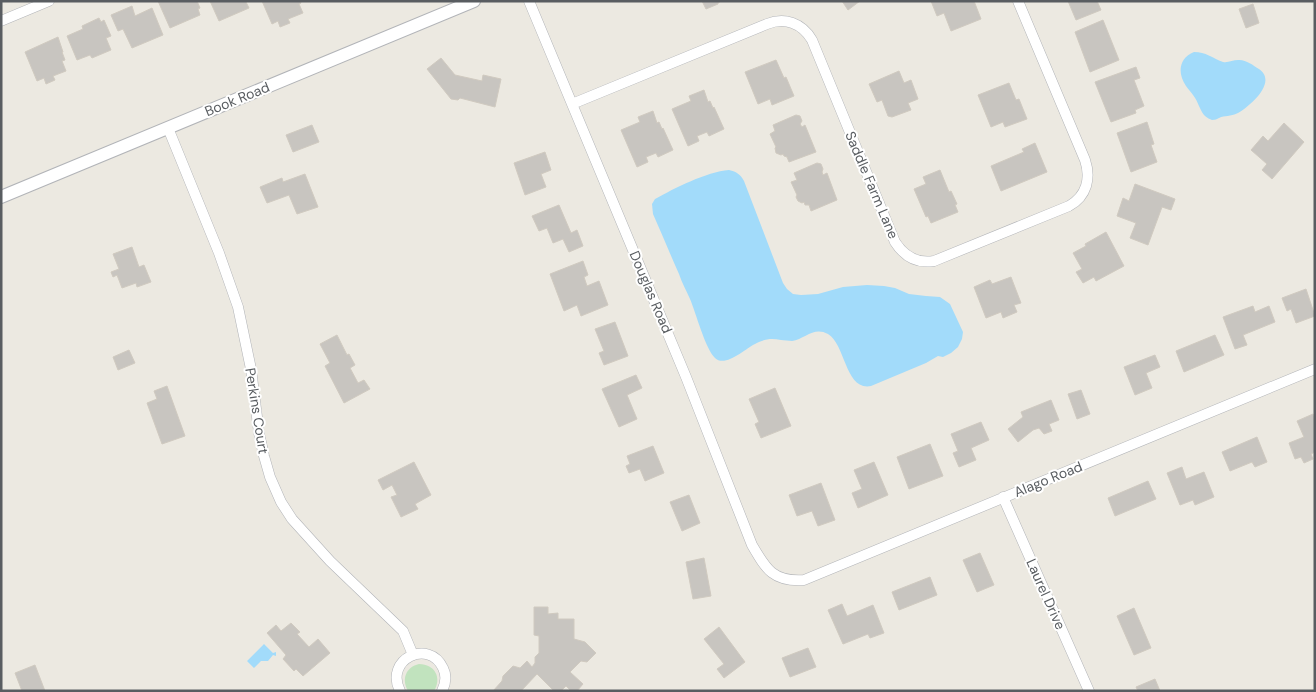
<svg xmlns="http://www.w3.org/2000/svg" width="1316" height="692" viewBox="0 0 1316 692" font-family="'DM Sans',sans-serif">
<rect width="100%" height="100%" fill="#ece9e1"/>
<path fill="#c1e3be" d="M 419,664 C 435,664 442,678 434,691 L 408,691 C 401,679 406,667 419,664 Z"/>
<path fill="#a2dbfa" d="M 1194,52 C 1206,52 1212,58 1223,62 C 1228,63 1233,60 1238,60 C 1245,59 1253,65 1259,69 C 1278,82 1250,106 1238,113 C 1230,117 1225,115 1219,118 C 1217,119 1215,120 1212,120 C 1210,119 1207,118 1205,116 C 1200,111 1198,101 1193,95 C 1191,92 1188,89 1186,86 C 1177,73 1179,58 1194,52 Z
M 729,170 C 737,172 740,174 744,181 L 783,283 L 787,289 L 793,294 L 801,295 L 818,294 L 843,287 L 867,285 L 884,286 L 895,288 L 909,294 L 926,296 L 940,297 L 950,304 L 963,332 L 962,339 L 958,347 L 951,353 L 943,357 L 938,356 L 926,363 L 871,386 C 845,391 846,345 828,334 C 814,326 805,339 792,341 C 789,341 784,340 781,340 C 771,338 764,339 755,344 C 745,349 725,368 715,358 C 705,348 696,313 690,299 C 686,290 682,283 679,274 C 670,254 662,234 653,214 L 652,204 L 655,199 C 675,188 706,172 729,170 Z
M 264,644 L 273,653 L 276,652 L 276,656 L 273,655 L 268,661 L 261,661 L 254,668 L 247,661 Z"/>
<path fill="#c8c5c0" stroke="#d0cac0" d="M 158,1 L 197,1 L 200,8 L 198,9 L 200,15 L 170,28 Z
M 210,1 L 248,1 L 246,2 L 249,8 L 219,21 Z
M 262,1 L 300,1 L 301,3 L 299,4 L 303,13 L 288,19 L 290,23 L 280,27 L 278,21 L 272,24 Z
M 702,1 L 721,1 L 718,3 L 718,4 L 706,9 Z
M 842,1 L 860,1 L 848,10 Z
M 931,1 L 974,1 L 981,19 L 951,31 L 944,13 L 937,16 Z
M 1068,1 L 1097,1 L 1101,10 L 1076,20 Z
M 1253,4 L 1259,23 L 1246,28 L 1239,9 Z
M 132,6 L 135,16 L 152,8 L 163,35 L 132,48 L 123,29 L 118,31 L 111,15 Z
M 99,18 L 101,22 L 104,20 L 111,36 L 106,38 L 111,50 L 92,58 L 90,55 L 77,60 L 67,36 L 83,29 L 82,26 Z
M 1103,20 L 1119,60 L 1090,72 L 1075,32 Z
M 58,37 L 63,52 L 62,52 L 65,60 L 62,61 L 66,71 L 53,76 L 55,80 L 46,84 L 44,78 L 37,81 L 25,52 Z
M 441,58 L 455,75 L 482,81 L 483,75 L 501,79 L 495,107 L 460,98 L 458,100 L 451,99 L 427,69 Z
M 776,60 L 784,78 L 786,77 L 794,96 L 772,105 L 770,99 L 758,104 L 745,72 Z
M 1136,67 L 1140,78 L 1134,80 L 1144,106 L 1135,110 L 1136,113 L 1111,122 L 1095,82 Z
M 899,71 L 904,83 L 911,80 L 918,99 L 908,103 L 911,110 L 892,117 L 888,116 L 882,100 L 877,102 L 869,84 Z
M 1009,83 L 1016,100 L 1019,99 L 1027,119 L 1005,127 L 1003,122 L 991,127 L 978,95 Z
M 704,90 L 708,102 L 710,101 L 713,108 L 714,107 L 724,129 L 709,136 L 707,132 L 697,136 L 699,141 L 688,146 L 672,109 L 691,101 L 689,96 Z
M 653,111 L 657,123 L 659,122 L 662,129 L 663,128 L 673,150 L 658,157 L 656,153 L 646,157 L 648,162 L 637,167 L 621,130 L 640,122 L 638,117 Z
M 796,115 L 800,116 L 802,121 L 800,124 L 802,127 L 805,125 L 816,152 L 789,162 L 787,157 L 784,156 L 783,154 L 781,155 L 776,153 L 775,148 L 776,147 L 770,134 L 775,131 L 773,125 Z
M 1147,122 L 1154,144 L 1151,145 L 1157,162 L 1131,172 L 1117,133 Z
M 1284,123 L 1304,142 L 1272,179 L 1262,170 L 1267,164 L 1251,150 L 1263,136 L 1268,141 Z
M 312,125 L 319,142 L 293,152 L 286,135 Z
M 1035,143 L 1047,172 L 1001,191 L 991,166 L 1024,152 L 1022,149 Z
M 545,152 L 551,170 L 541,174 L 546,187 L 525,195 L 514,163 Z
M 817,163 L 821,164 L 823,169 L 822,172 L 823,175 L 827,173 L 837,200 L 811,211 L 809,205 L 805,205 L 804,202 L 802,203 L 798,201 L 796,197 L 797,195 L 791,182 L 797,180 L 794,173 Z
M 940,170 L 949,192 L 951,191 L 957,204 L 955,205 L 958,212 L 931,223 L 928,216 L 926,217 L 914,189 L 926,184 L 923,177 Z
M 305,174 L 318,207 L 297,214 L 289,195 L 267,203 L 260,187 L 282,178 L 283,182 Z
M 1135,184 L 1175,199 L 1171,210 L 1162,207 L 1148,245 L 1130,238 L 1136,223 L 1117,216 L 1123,198 L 1129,201 Z
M 559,205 L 571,233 L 577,230 L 583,246 L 569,252 L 563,239 L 553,243 L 547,228 L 539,231 L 532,216 Z
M 1106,232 L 1124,266 L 1096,281 L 1094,277 L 1083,283 L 1076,272 L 1082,269 L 1073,253 L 1086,246 L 1085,244 Z
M 132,247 L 139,267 L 144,265 L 151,282 L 137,287 L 136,283 L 122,288 L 117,275 L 113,277 L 111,272 L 119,269 L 113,254 Z
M 583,261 L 588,275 L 584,277 L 587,286 L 599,281 L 608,305 L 581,316 L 577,305 L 564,311 L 550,274 Z
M 1011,277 L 1021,303 L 1014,305 L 1017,312 L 1003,318 L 1001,312 L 986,318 L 974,287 L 990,280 L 992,284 Z
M 1306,289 L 1315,316 L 1296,323 L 1291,309 L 1287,311 L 1282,298 Z
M 1253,306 L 1255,312 L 1269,306 L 1275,322 L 1243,335 L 1247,345 L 1235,349 L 1223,317 Z
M 615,322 L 628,356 L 604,365 L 599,353 L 604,351 L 595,329 Z
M 337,335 L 347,355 L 349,354 L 355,365 L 350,368 L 358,383 L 364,380 L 370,389 L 344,403 L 325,366 L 330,363 L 320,344 Z
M 1215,335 L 1224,355 L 1184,372 L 1176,351 Z
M 129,350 L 135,363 L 118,370 L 113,357 Z
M 1155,355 L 1160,367 L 1146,373 L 1152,388 L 1135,395 L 1124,367 Z
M 636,375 L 642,388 L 627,395 L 637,419 L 619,427 L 602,389 Z
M 167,386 L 185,436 L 162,444 L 147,403 L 157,399 L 154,391 Z
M 775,388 L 791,426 L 761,438 L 755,424 L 759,422 L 749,399 Z
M 1081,390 L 1090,414 L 1077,419 L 1068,394 Z
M 1051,400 L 1059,420 L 1049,424 L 1052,431 L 1044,434 L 1039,428 L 1033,430 L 1018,442 L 1008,429 L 1023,417 L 1021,412 Z
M 1313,414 L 1315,418 L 1315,452 L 1311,454 L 1313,459 L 1304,463 L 1301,457 L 1295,459 L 1289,443 L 1304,437 L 1297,421 Z
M 981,422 L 989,440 L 971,448 L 976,460 L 959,467 L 953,453 L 958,451 L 951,434 Z
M 1257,437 L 1267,462 L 1255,467 L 1252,462 L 1230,471 L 1222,452 Z
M 930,444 L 943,476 L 909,489 L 897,457 Z
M 653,446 L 664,473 L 645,481 L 640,469 L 629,473 L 626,466 L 630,464 L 627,456 Z
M 414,462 L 431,495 L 415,504 L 418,509 L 401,517 L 391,497 L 397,495 L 392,485 L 383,490 L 378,480 Z
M 874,462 L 888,495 L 858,508 L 852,493 L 862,489 L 854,470 Z
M 1182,467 L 1186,479 L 1204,472 L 1214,497 L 1195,505 L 1193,500 L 1180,505 L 1167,473 Z
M 1148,481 L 1156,499 L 1115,516 L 1108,498 Z
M 821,483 L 835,520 L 818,526 L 812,511 L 797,516 L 789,495 Z
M 689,495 L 700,523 L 682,531 L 670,502 Z
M 980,553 L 994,585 L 977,592 L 963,560 Z
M 704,558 L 711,596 L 693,599 L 686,562 Z
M 930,577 L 937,595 L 899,610 L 892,592 Z
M 842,604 L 847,616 L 873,605 L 884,633 L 870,638 L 868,634 L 843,644 L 828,610 Z
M 534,607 L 548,607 L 548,614 L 558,613 L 558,619 L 574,619 L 574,639 L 585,642 L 596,653 L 587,662 L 581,661 L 570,672 L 583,684 L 577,691 L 571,691 L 566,686 L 561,691 L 554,691 L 537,674 L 521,691 L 493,691 L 502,681 L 503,676 L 513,666 L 520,668 L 527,661 L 532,667 L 535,663 L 535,657 L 539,653 L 539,636 L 534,635 Z
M 1134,608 L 1151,648 L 1134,655 L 1117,616 Z
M 291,623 L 300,632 L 297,634 L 309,647 L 318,639 L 330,653 L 303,676 L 296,669 L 294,671 L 283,659 L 286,655 L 267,633 L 276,625 L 281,631 Z
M 719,627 L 745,662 L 724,678 L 717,669 L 724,664 L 704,639 Z
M 808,648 L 816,667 L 790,677 L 782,658 Z
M 35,665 L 45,691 L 22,691 L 15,673 Z
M 1155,679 L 1160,691 L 1138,691 L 1136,687 Z"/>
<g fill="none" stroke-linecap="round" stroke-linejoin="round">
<defs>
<path id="minor" d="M 529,1 L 686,377 L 752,545 C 766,569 773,582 804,580 L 1315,369
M 1,21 L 49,1
M 572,104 L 767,24 C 785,17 802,23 812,40 L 895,242 C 904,256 916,264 934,261 L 1069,206 C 1087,196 1091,178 1085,160 L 1018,1
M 168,128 L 219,253 L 238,307 L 251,369 L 259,433 L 264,456 L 270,477 L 281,502 L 292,519 L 330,561 L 403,631 L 413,655
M 1003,497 L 1089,691
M 400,691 C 384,659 429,638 443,668 C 447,676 446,683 442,691"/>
<path id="tertiary" d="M 1,197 L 474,1"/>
</defs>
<use href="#minor" stroke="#b2b4b8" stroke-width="11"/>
<use href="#tertiary" stroke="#b2b4b8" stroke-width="14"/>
<use href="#minor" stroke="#fff" stroke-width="10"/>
<use href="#tertiary" stroke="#fff" stroke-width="12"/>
</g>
<g text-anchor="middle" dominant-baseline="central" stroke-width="4" stroke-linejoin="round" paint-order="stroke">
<g font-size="14" fill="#595d61" stroke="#fff">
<text transform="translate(237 99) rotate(-22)">Book Road</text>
<text transform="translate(872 185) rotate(67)">Saddle Farm Lane</text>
<text transform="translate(651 292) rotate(67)">Douglas Road</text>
<text transform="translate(257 411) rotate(81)">Perkins Court</text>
<text transform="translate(1048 479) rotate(-22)">Alago Road</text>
<text transform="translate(1046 594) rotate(66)">Laurel Drive</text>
</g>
</g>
<rect width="1316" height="692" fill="none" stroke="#595d61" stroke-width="5"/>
</svg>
